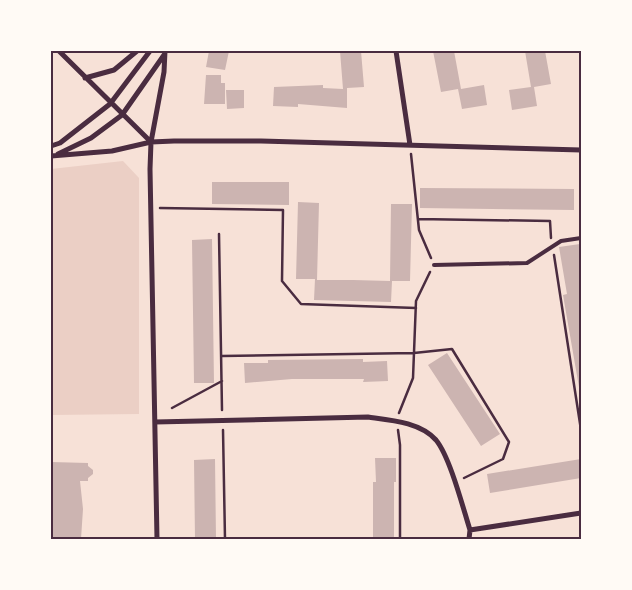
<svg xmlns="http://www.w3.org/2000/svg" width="632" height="590" viewBox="0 0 632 590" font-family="'Fira Sans',sans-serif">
<rect width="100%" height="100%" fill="#f7e1d7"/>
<path fill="#ebcfc5" d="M 123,161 L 139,178 L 139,414 L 51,415 L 51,169 Z"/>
<path fill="#ccb4b1" d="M 209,51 L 229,51 L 225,70 L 206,67 Z
M 340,51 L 361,51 L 364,87 L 347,88 L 347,108 L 298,104 L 298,107 L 273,106 L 274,87 L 323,85 L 323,88 L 343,89 Z
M 433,51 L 454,51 L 461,89 L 484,85 L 487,105 L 462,109 L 458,89 L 441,92 Z
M 525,51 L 545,51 L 551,84 L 534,87 L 537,106 L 512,110 L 509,90 L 531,87 Z
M 206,75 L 221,75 L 221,83 L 225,83 L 225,104 L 204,104 Z
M 226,90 L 244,90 L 244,108 L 227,109 Z
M 212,182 L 289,182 L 289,205 L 212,204 Z
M 420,188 L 574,189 L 574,210 L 420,208 Z
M 298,202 L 319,203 L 317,280 L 353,280 L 390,281 L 391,204 L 412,204 L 410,281 L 392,281 L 391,302 L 314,300 L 315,279 L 296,279 Z
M 212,239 L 214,383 L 194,383 L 192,240 Z
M 580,244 L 581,393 L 580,393 L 563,295 L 567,294 L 559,247 Z
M 447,353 L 500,434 L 481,446 L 428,365 Z
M 363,359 L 363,362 L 387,361 L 388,381 L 363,382 L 364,379 L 292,379 L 245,383 L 244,363 L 268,363 L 268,360 Z
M 375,458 L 396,458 L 396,482 L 394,482 L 394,539 L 373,539 L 373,482 L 376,482 Z
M 215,459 L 216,539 L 195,539 L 194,460 Z
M 581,459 L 581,478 L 490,493 L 487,474 Z
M 51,462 L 88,463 L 88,466 L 93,470 L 93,474 L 88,478 L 88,481 L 80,481 L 83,509 L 81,539 L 51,539 Z"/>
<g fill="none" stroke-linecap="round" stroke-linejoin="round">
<path stroke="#4a2c40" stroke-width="2.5" d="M 411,154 L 419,230 L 431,258
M 160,208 L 283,210 L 282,281 L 301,304 L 416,308
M 418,219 L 550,221 L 551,238
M 219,234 L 222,410
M 554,255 L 581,430
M 222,356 L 414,353 L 452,349 L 509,442 L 503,459 L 464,478
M 172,408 L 222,381
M 399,413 L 413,378 L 416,301 L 430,272
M 223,430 L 225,539
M 398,430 L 400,445 L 400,539"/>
<path stroke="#4a2c40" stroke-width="4" d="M 434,265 L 527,263 L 561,241 L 581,238"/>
<path stroke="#4a2c40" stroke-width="5" d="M 59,51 L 151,142
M 396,51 L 410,145
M 85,78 L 114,70 L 137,51
M 51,146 L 60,143 L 110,104 L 150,51
M 58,154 L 91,138 L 122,115 L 164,55
M 51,156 L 112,151 L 151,142 L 174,141 L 261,141 L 581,150
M 155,422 L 368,417 C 390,420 420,422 436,440 C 450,457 463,508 470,530 L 469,539
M 470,530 L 581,513
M 157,539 L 150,169 L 151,142 L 164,72 L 165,51"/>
</g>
<rect width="632" height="590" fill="none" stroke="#fffaf5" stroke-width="105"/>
<rect x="52" y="52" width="528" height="486" fill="none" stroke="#4a2c40" stroke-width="2"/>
</svg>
